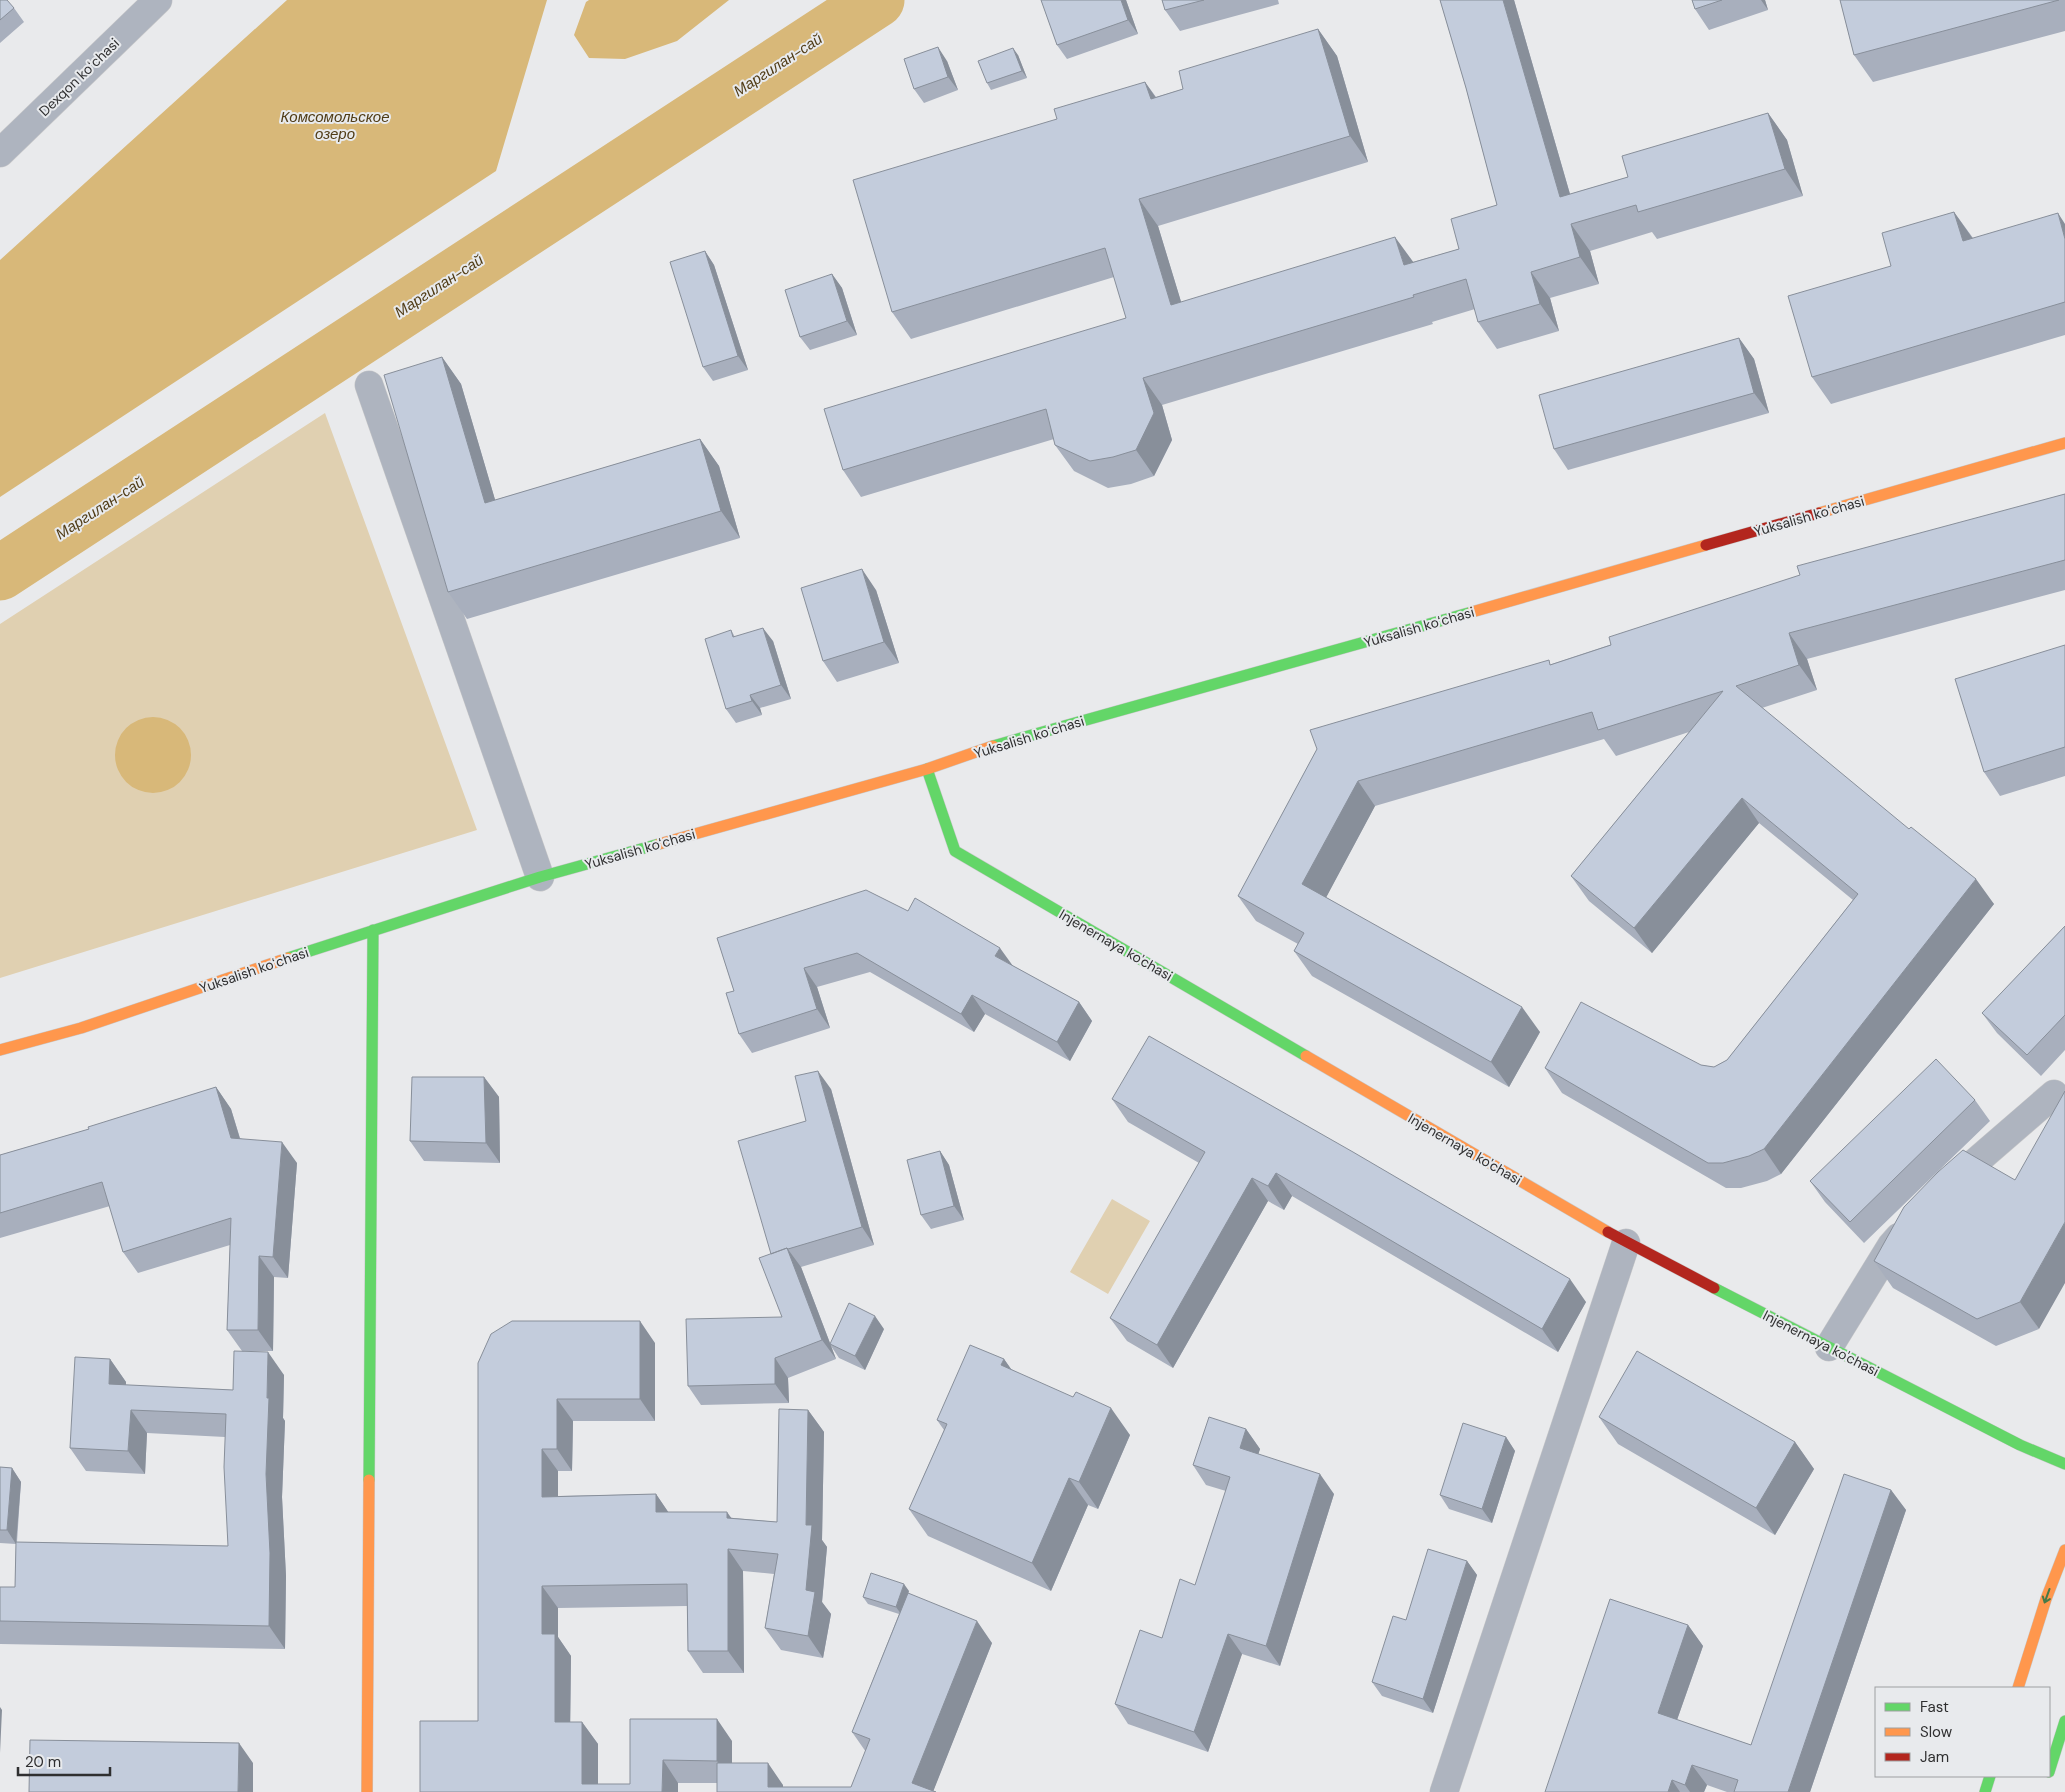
<svg xmlns="http://www.w3.org/2000/svg" width="2065" height="1792" viewBox="0 0 2065 1792" font-family="'DM Sans',sans-serif">
<rect width="100%" height="100%" fill="#e9eaec"/>
<path fill="#e0d0b1" d="M 325,413 L 477,830 L 0,978 L 0,624 Z
M 1112,1199 L 1150,1221 L 1108,1294 L 1070,1272 Z"/>
<path fill="#d8b879" d="M 287,0 L 547,0 L 496,171 L 0,497 L 0,260 Z
M 589,0 L 729,0 L 677,41 L 625,59 L 589,58 L 574,35 L 586,2 Z
M115 755a38 38 0 1 1 76 0a38 38 0 1 1-76 0Z"/>
<g fill="none" stroke-linecap="round" stroke-linejoin="round">
<path stroke="#d8b879" stroke-width="55" d="M 0,573 L 877,0"/>
<defs>
<path id="street" d="M 0,153 L 158,0
M 369,385 L 540,877
M 1950,1184 L 2054,1094
M 1829,1347 L 1891,1246 L 1899,1237
M 1444,1792 L 1626,1243"/>
<path id="fast" d="M 993,746 L 1472,612
M 927,769 L 955,851 L 1306,1056
M 288,958 L 540,877 L 659,844
M 1714,1288 L 2020,1445 L 2065,1464
M 369,1480 L 373,930
M 2049,1772 L 2065,1721
M 1985,1792 L 1990,1776"/>
<path id="slow" d="M 1819,513 L 2065,443
M 1472,612 L 1706,545
M 659,844 L 927,769 L 993,746
M 0,1050 L 81,1028 L 288,958
M 1306,1056 L 1608,1232
M 2018,1688 L 2046,1599 L 2065,1550
M 367,1792 L 369,1480"/>
<path id="jam" d="M 1706,545 L 1819,513
M 1608,1232 L 1714,1288"/>
</defs>
<use href="#street" stroke="#c8c8c9" stroke-width="29"/>
<use href="#fast" stroke="#c8c8c9" stroke-width="12"/>
<use href="#slow" stroke="#c8c8c9" stroke-width="12"/>
<use href="#jam" stroke="#c8c8c9" stroke-width="12"/>
<use href="#street" stroke="#aeb4bf" stroke-width="28"/>
<use href="#fast" stroke="#63d668" stroke-width="11"/>
<use href="#slow" stroke="#ff974d" stroke-width="11"/>
<use href="#jam" stroke="#b3261e" stroke-width="11"/>
</g>
<path fill="#a8afbd" d="M 0,0 L 14,8 L 24,22 L 0,43 Z
M 1041,0 L 1126,0 L 1138,34 L 1067,59 L 1057,45 Z
M 1162,0 L 1278,0 L 1279,4 L 1180,31 L 1165,10 Z
M 1440,0 L 1514,0 L 1570,194 L 1628,177 L 1768,113 L 1787,140 L 1803,196 L 1657,239 L 1652,232 L 1590,251 L 1599,284 L 1550,298 L 1559,331 L 1497,349 L 1478,322 L 1475,309 L 1432,322 L 1433,324 L 1162,405 L 1172,440 L 1154,476 L 1131,484 L 1108,488 L 1074,471 L 1055,445 L 1054,439 L 861,497 L 843,470 L 1126,318 L 1114,277 L 911,339 L 892,312 L 1057,119 L 1145,82 L 1156,97 L 1183,89 L 1318,29 L 1337,56 L 1368,162 L 1158,226 L 1181,302 L 1413,262 L 1459,249 L 1497,205 L 1466,88 Z
M 1692,0 L 1765,0 L 1768,10 L 1709,30 L 1695,9 Z
M 1840,0 L 2065,0 L 2065,31 L 1873,82 L 1854,55 Z
M 1018,55 L 1027,78 L 991,90 L 987,83 Z
M 947,61 L 958,90 L 924,103 L 914,89 Z
M 1954,212 L 1973,238 L 2065,224 L 2065,335 L 1831,404 L 1812,377 L 1891,266 Z
M 705,251 L 714,265 L 748,370 L 713,381 L 703,367 Z
M 832,274 L 842,288 L 857,335 L 810,350 L 800,337 Z
M 1739,338 L 1754,359 L 1769,413 L 1568,470 L 1554,449 Z
M 442,357 L 461,384 L 495,500 L 700,439 L 719,466 L 740,538 L 467,619 L 448,592 Z
M 2065,494 L 2065,590 L 1807,659 L 1817,690 L 1762,708 L 1994,904 L 1781,1174 L 1767,1181 L 1741,1188 L 1726,1188 L 1562,1093 L 1545,1068 L 1701,1065 L 1714,1067 L 1727,1060 L 1853,900 L 1759,823 L 1652,953 L 1589,901 L 1571,876 L 1689,732 L 1616,756 L 1604,739 L 1375,806 L 1326,897 L 1540,1032 L 1509,1087 L 1312,976 L 1294,951 L 1298,944 L 1256,921 L 1238,896 L 1317,749 L 1552,664 Z
M 876,590 L 899,663 L 837,682 L 823,661 Z
M 731,630 L 735,637 L 773,641 L 791,699 L 760,708 L 762,715 L 736,723 L 726,709 Z
M 2065,645 L 2065,776 L 2000,796 L 1984,772 Z
M 2065,926 L 2065,1050 L 2041,1076 L 1997,1033 L 1982,1013 Z
M 717,938 L 1013,966 L 1079,1002 L 1092,1021 L 1070,1061 L 985,1014 L 974,1032 L 870,972 L 817,987 L 830,1028 L 752,1053 L 739,1034 L 734,991 Z
M 484,1077 L 499,1097 L 500,1163 L 424,1161 L 410,1141 Z
M 216,1087 L 231,1109 L 240,1138 L 297,1163 L 288,1278 L 274,1277 L 273,1351 L 243,1351 L 284,1375 L 283,1418 L 285,1421 L 282,1497 L 286,1576 L 285,1649 L 0,1644 L 0,1587 L 15,1587 L 16,1544 L 0,1543 L 0,1467 L 12,1468 L 21,1482 L 17,1542 L 228,1546 L 225,1437 L 147,1433 L 145,1474 L 86,1471 L 70,1448 L 110,1359 L 126,1382 L 126,1385 L 233,1390 L 242,1351 L 227,1330 L 230,1245 L 138,1273 L 123,1252 L 110,1206 L 0,1238 L 0,1155 L 89,1129 Z
M 831,1089 L 874,1245 L 801,1267 L 830,1343 L 884,1329 L 865,1370 L 839,1358 L 831,1346 L 836,1359 L 788,1378 L 789,1403 L 701,1405 L 688,1386 L 782,1317 L 771,1254 L 806,1121 Z
M 1112,1099 L 1586,1302 L 1558,1352 L 1292,1196 L 1284,1210 L 1268,1201 L 1173,1368 L 1127,1341 L 1110,1318 L 1199,1163 L 1128,1122 Z
M 1975,1100 L 1990,1121 L 1864,1243 L 1825,1202 L 1810,1181 Z
M 940,1151 L 949,1165 L 964,1220 L 931,1229 L 921,1215 Z
M 1938,1172 L 2039,1329 L 1996,1346 L 1893,1288 L 1874,1261 Z
M 655,1343 L 655,1421 L 573,1421 L 572,1471 L 558,1471 L 558,1496 L 656,1494 L 668,1512 L 777,1522 L 808,1410 L 824,1432 L 822,1540 L 827,1547 L 822,1602 L 831,1614 L 823,1658 L 781,1650 L 765,1628 L 774,1574 L 743,1571 L 744,1673 L 703,1673 L 688,1651 L 687,1606 L 558,1608 L 558,1637 L 571,1656 L 570,1722 L 582,1722 L 598,1744 L 598,1784 L 630,1784 L 630,1719 L 732,1741 L 732,1763 L 783,1785 L 783,1787 L 851,1787 L 866,1752 L 852,1732 L 899,1614 L 868,1604 L 863,1597 L 909,1591 L 908,1593 L 992,1643 L 933,1791 L 717,1792 L 717,1783 L 678,1783 L 420,1792 L 478,1721 L 478,1363 Z
M 1004,1359 L 1011,1369 L 1130,1435 L 1098,1509 L 1088,1505 L 1051,1591 L 928,1536 L 909,1509 L 944,1430 L 937,1420 Z
M 1599,1417 L 1795,1442 L 1814,1469 L 1775,1535 L 1618,1444 Z
M 1246,1429 L 1260,1449 L 1258,1454 L 1334,1494 L 1280,1666 L 1242,1654 L 1208,1752 L 1128,1724 L 1115,1704 L 1162,1638 L 1195,1585 L 1226,1491 L 1206,1485 L 1193,1465 Z
M 1506,1437 L 1515,1451 L 1492,1523 L 1449,1509 L 1440,1495 Z
M 1891,1490 L 1906,1510 L 1810,1792 L 1727,1792 L 1707,1785 L 1704,1792 L 1545,1792 L 1688,1625 L 1703,1646 L 1677,1720 L 1751,1745 Z
M 1467,1561 L 1477,1575 L 1433,1713 L 1382,1696 L 1372,1682 L 1406,1620 Z"/>
<path fill="#888f9a" d="M 1121,0 L 1126,0 L 1138,34 L 1128,20 Z
M 1503,0 L 1514,0 L 1578,222 L 1560,197 Z
M 1761,0 L 1765,0 L 1768,10 Z
M 1318,29 L 1337,56 L 1368,162 L 1350,136 Z
M 938,47 L 947,61 L 958,90 L 948,77 Z
M 1013,48 L 1018,55 L 1027,78 L 1022,71 Z
M 1145,82 L 1163,108 L 1151,99 Z
M 1768,113 L 1787,140 L 1803,196 L 1785,169 Z
M 1139,199 L 1158,226 L 1190,331 L 1171,305 Z
M 1954,212 L 1973,239 L 1963,241 Z
M 2058,213 L 2065,224 L 2065,239 Z
M 1571,224 L 1590,251 L 1599,284 L 1580,257 Z
M 1395,237 L 1414,263 L 1404,265 Z
M 705,251 L 714,265 L 748,370 L 738,356 Z
M 1531,272 L 1550,298 L 1559,331 L 1540,304 Z
M 832,274 L 842,288 L 857,335 L 847,321 Z
M 1739,338 L 1754,359 L 1769,413 L 1754,393 Z
M 442,357 L 461,384 L 504,530 L 485,503 Z
M 1143,378 L 1162,405 L 1172,440 L 1154,476 L 1136,450 Z
M 700,439 L 719,466 L 740,538 L 721,511 Z
M 862,569 L 876,590 L 899,663 L 884,642 Z
M 763,628 L 773,641 L 791,699 L 781,685 Z
M 1789,633 L 1807,659 L 1817,690 L 1799,665 Z
M 750,695 L 760,708 L 762,715 L 752,701 Z
M 1358,781 L 1375,806 L 1320,909 L 1302,884 Z
M 1742,798 L 1759,823 L 1652,953 L 1634,928 Z
M 1976,879 L 1994,904 L 1781,1174 L 1764,1149 Z
M 1000,948 L 1013,966 L 995,956 Z
M 804,968 L 817,987 L 830,1028 L 817,1009 Z
M 972,995 L 985,1014 L 974,1032 L 961,1014 Z
M 1079,1002 L 1092,1021 L 1070,1061 L 1057,1042 Z
M 1522,1007 L 1540,1032 L 1509,1087 L 1491,1062 Z
M 818,1071 L 831,1089 L 874,1245 L 862,1227 Z
M 484,1077 L 499,1097 L 500,1163 L 486,1143 Z
M 216,1087 L 231,1109 L 246,1159 L 231,1138 Z
M 282,1142 L 297,1163 L 288,1278 L 273,1257 Z
M 940,1151 L 949,1165 L 964,1220 L 954,1206 Z
M 1276,1173 L 1292,1196 L 1284,1210 L 1268,1186 Z
M 1252,1178 L 1268,1201 L 1173,1368 L 1157,1345 Z
M 2065,1222 L 2065,1283 L 2039,1329 L 2020,1302 Z
M 787,1248 L 801,1267 L 836,1359 L 822,1340 Z
M 259,1256 L 274,1277 L 273,1351 L 258,1330 Z
M 1570,1279 L 1586,1302 L 1558,1352 L 1542,1329 Z
M 875,1316 L 884,1329 L 865,1370 L 855,1356 Z
M 640,1321 L 655,1343 L 655,1421 L 640,1399 Z
M 268,1352 L 284,1375 L 283,1418 L 285,1421 L 282,1497 L 286,1576 L 285,1649 L 269,1626 L 266,1474 Z
M 775,1358 L 788,1378 L 789,1403 L 775,1384 Z
M 110,1359 L 126,1382 L 125,1407 L 109,1384 Z
M 1004,1359 L 1023,1386 L 1001,1365 Z
M 557,1399 L 573,1421 L 572,1471 L 557,1449 Z
M 1111,1408 L 1130,1435 L 1098,1509 L 1079,1482 Z
M 131,1410 L 147,1433 L 145,1474 L 128,1451 Z
M 808,1410 L 824,1432 L 822,1540 L 827,1547 L 822,1602 L 831,1614 L 823,1658 L 808,1636 L 806,1590 L 806,1525 Z
M 1246,1429 L 1260,1449 L 1254,1468 L 1240,1448 Z
M 1506,1437 L 1515,1451 L 1492,1523 L 1482,1509 Z
M 1795,1442 L 1814,1469 L 1775,1535 L 1756,1508 Z
M 542,1449 L 558,1471 L 558,1519 L 542,1497 Z
M 12,1468 L 21,1482 L 16,1544 L 7,1530 Z
M 1320,1474 L 1334,1494 L 1280,1666 L 1266,1646 Z
M 1069,1478 L 1088,1505 L 1051,1591 L 1032,1563 Z
M 1891,1490 L 1906,1510 L 1810,1792 L 1788,1792 Z
M 656,1494 L 671,1516 L 656,1512 Z
M 727,1512 L 743,1534 L 727,1518 Z
M 728,1549 L 743,1571 L 744,1673 L 728,1651 Z
M 1467,1561 L 1477,1575 L 1433,1713 L 1423,1699 Z
M 904,1584 L 909,1591 L 901,1614 L 896,1607 Z
M 542,1586 L 558,1608 L 558,1637 L 571,1656 L 570,1744 L 555,1722 L 542,1634 Z
M 977,1621 L 992,1643 L 933,1792 L 912,1783 Z
M 1688,1625 L 1703,1646 L 1672,1734 L 1658,1713 Z
M 1228,1634 L 1242,1654 L 1208,1752 L 1194,1732 Z
M 0,1707 L 2,1710 L 0,1753 Z
M 717,1719 L 732,1741 L 732,1783 L 717,1761 Z
M 582,1722 L 598,1744 L 598,1792 L 582,1784 Z
M 239,1743 L 253,1763 L 253,1792 L 238,1792 Z
M 663,1760 L 678,1783 L 678,1792 L 662,1792 Z
M 768,1763 L 783,1785 L 783,1792 L 768,1787 Z
M 1692,1765 L 1707,1785 L 1704,1792 L 1690,1792 L 1685,1785 Z
M 1672,1780 L 1680,1792 L 1668,1792 Z"/>
<path fill="#c3ccdc" stroke="#888f9a" d="M 0,0 L 7,0 L 14,8 L 0,20 Z
M 1041,0 L 1121,0 L 1128,20 L 1057,45 Z
M 1162,0 L 1204,0 L 1165,10 Z
M 1440,0 L 1503,0 L 1560,197 L 1628,177 L 1622,156 L 1768,113 L 1785,169 L 1638,212 L 1636,205 L 1571,224 L 1580,257 L 1531,272 L 1540,304 L 1478,322 L 1466,279 L 1413,295 L 1414,297 L 1143,378 L 1154,413 L 1136,450 L 1113,457 L 1090,461 L 1055,445 L 1046,409 L 843,470 L 824,409 L 1126,318 L 1105,248 L 892,312 L 853,180 L 1057,119 L 1054,109 L 1145,82 L 1151,99 L 1183,89 L 1179,71 L 1318,29 L 1350,136 L 1139,199 L 1171,305 L 1395,237 L 1404,265 L 1459,249 L 1451,219 L 1497,205 L 1466,88 Z
M 1692,0 L 1722,0 L 1695,9 Z
M 1840,0 L 2059,0 L 1854,55 Z
M 938,47 L 948,77 L 914,89 L 904,59 Z
M 1013,48 L 1022,71 L 987,83 L 978,61 Z
M 1954,212 L 1963,241 L 2058,213 L 2065,239 L 2065,302 L 1812,377 L 1788,296 L 1891,266 L 1882,233 Z
M 705,251 L 738,356 L 703,367 L 670,262 Z
M 832,274 L 847,321 L 800,337 L 785,290 Z
M 1739,338 L 1754,393 L 1554,449 L 1539,395 Z
M 442,357 L 485,503 L 700,439 L 721,511 L 448,592 L 384,375 Z
M 2065,494 L 2065,560 L 1789,633 L 1799,665 L 1736,686 L 1909,829 L 1911,827 L 1976,879 L 1764,1149 L 1749,1156 L 1723,1163 L 1708,1163 L 1545,1068 L 1581,1002 L 1701,1065 L 1714,1067 L 1727,1060 L 1858,894 L 1742,798 L 1634,928 L 1571,876 L 1723,691 L 1598,730 L 1592,712 L 1358,781 L 1302,884 L 1522,1007 L 1491,1062 L 1294,951 L 1304,933 L 1238,896 L 1317,749 L 1310,730 L 1549,660 L 1550,665 L 1611,645 L 1609,637 L 1800,575 L 1797,566 Z
M 862,569 L 884,642 L 823,661 L 801,588 Z
M 763,628 L 781,685 L 750,695 L 752,701 L 726,709 L 705,639 L 731,630 L 733,637 Z
M 2065,645 L 2065,747 L 1984,772 L 1955,679 Z
M 866,890 L 908,911 L 915,898 L 1000,948 L 995,956 L 1079,1002 L 1057,1042 L 972,995 L 961,1014 L 857,953 L 804,968 L 817,1009 L 739,1034 L 726,993 L 734,991 L 717,938 Z
M 2065,926 L 2065,1015 L 2027,1055 L 1982,1013 Z
M 1149,1036 L 1353,1152 L 1570,1279 L 1542,1329 L 1276,1173 L 1268,1186 L 1252,1178 L 1157,1345 L 1110,1318 L 1205,1152 L 1112,1099 Z
M 1936,1059 L 1975,1100 L 1850,1222 L 1810,1181 Z
M 818,1071 L 862,1227 L 788,1249 L 787,1248 L 771,1254 L 738,1141 L 806,1121 L 795,1076 Z
M 412,1077 L 484,1077 L 486,1143 L 410,1141 Z
M 216,1087 L 231,1138 L 282,1142 L 273,1257 L 259,1256 L 258,1330 L 227,1330 L 231,1218 L 123,1252 L 102,1182 L 0,1213 L 0,1155 L 89,1129 L 88,1127 Z
M 2065,1091 L 2065,1222 L 2020,1302 L 1977,1319 L 1874,1261 L 1904,1207 L 1938,1172 L 1963,1150 L 2015,1180 Z
M 940,1151 L 954,1206 L 921,1215 L 907,1160 Z
M 787,1248 L 822,1340 L 775,1358 L 775,1384 L 688,1386 L 686,1319 L 782,1317 L 759,1258 Z
M 849,1303 L 875,1316 L 855,1356 L 830,1344 Z
M 512,1321 L 640,1321 L 640,1399 L 557,1399 L 557,1449 L 542,1449 L 542,1497 L 656,1494 L 656,1512 L 727,1512 L 727,1518 L 777,1522 L 779,1409 L 808,1410 L 806,1525 L 812,1525 L 806,1590 L 815,1592 L 808,1636 L 765,1628 L 778,1554 L 728,1549 L 728,1651 L 688,1651 L 687,1584 L 542,1586 L 542,1634 L 555,1634 L 555,1722 L 582,1722 L 582,1784 L 630,1784 L 630,1719 L 717,1719 L 717,1761 L 663,1760 L 662,1792 L 420,1792 L 420,1721 L 478,1721 L 478,1363 L 491,1334 Z
M 970,1345 L 1004,1359 L 1001,1365 L 1073,1397 L 1076,1392 L 1111,1408 L 1079,1482 L 1069,1478 L 1032,1563 L 909,1509 L 947,1424 L 937,1420 Z
M 234,1351 L 268,1352 L 267,1398 L 269,1398 L 266,1474 L 270,1553 L 269,1626 L 0,1621 L 0,1587 L 15,1587 L 16,1542 L 228,1546 L 224,1467 L 226,1414 L 131,1410 L 128,1451 L 70,1448 L 75,1357 L 110,1359 L 109,1384 L 233,1390 Z
M 1637,1351 L 1795,1442 L 1756,1508 L 1599,1417 Z
M 1209,1417 L 1246,1429 L 1240,1448 L 1320,1474 L 1266,1646 L 1228,1634 L 1194,1732 L 1115,1704 L 1140,1630 L 1162,1638 L 1180,1579 L 1195,1585 L 1230,1477 L 1193,1465 Z
M 1463,1423 L 1506,1437 L 1482,1509 L 1440,1495 Z
M 0,1467 L 12,1468 L 7,1530 L 0,1530 Z
M 1844,1474 L 1891,1490 L 1788,1792 L 1734,1792 L 1738,1780 L 1692,1765 L 1685,1785 L 1672,1780 L 1668,1792 L 1545,1792 L 1610,1599 L 1688,1625 L 1658,1713 L 1751,1745 Z
M 1428,1549 L 1467,1561 L 1423,1699 L 1372,1682 L 1393,1616 L 1406,1620 Z
M 871,1573 L 904,1584 L 896,1607 L 863,1597 Z
M 908,1593 L 977,1621 L 912,1783 L 936,1792 L 717,1792 L 717,1763 L 768,1763 L 768,1787 L 851,1787 L 870,1739 L 852,1732 Z
M 30,1740 L 239,1743 L 238,1792 L 29,1792 Z"/>
<defs><path id="oneway-shaft" d="M-6 0H5M1.5-3L5.5 0L1.5 3" fill="none" stroke-width="1.6" stroke-linecap="round" stroke-linejoin="round" transform="scale(1.25)"/></defs>
<use stroke="#467a49" href="#oneway-shaft" transform="translate(2047 1596) rotate(110)"/>
<g text-anchor="middle" dominant-baseline="central" stroke-width="4" stroke-linejoin="round" paint-order="stroke">
<g font-size="14" fill="#2f2f30" stroke="#e8eaed">
<text transform="translate(79 77) rotate(-44)">Dexqon koʻchasi</text>
<text transform="translate(1809 516) rotate(-16)">Yuksalish koʻchasi</text>
<text transform="translate(1419 627) rotate(-16)">Yuksalish koʻchasi</text>
<text transform="translate(1029 737) rotate(-17)">Yuksalish koʻchasi</text>
<text transform="translate(640 849) rotate(-16)">Yuksalish koʻchasi</text>
<text transform="translate(1116 945) rotate(30)">Injenernaya ko'chasi</text>
<text transform="translate(254 970) rotate(-19)">Yuksalish koʻchasi</text>
<text transform="translate(1465 1149) rotate(30)">Injenernaya ko'chasi</text>
<text transform="translate(1821 1343) rotate(27)">Injenernaya ko'chasi</text>
</g>
<g font-size="15" font-style="italic" fill="#503c16" stroke="#e8eaed">
<text transform="translate(778 65) rotate(-33)">Маргилан-сай</text>
<text x="335" y="117">Комсомольское<tspan x="335" dy="17">озеро</tspan></text>
<text transform="translate(439 286) rotate(-33)">Маргилан-сай</text>
<text transform="translate(100 508) rotate(-33)">Маргилан-сай</text>
</g>
</g>
<rect x="1875" y="1687" width="175" height="90" fill="#e8eaed" stroke="#9e9fa1"/>
<rect x="1885" y="1703" width="25" height="8" fill="#63d668" stroke="#9e9fa1"/>
<text x="1920" y="1712" font-size="15" fill="#2f2f30">Fast</text>
<rect x="1885" y="1728" width="25" height="8" fill="#ff974d" stroke="#9e9fa1"/>
<text x="1920" y="1737" font-size="15" fill="#2f2f30">Slow</text>
<rect x="1885" y="1753" width="25" height="8" fill="#b3261e" stroke="#9e9fa1"/>
<text x="1920" y="1762" font-size="15" fill="#2f2f30">Jam</text>
<path d="M18 1767v8h92v-8" fill="none" stroke="#2f2f30" stroke-width="2.5"/>
<text x="25" y="1767" font-size="15" fill="#2f2f30" stroke="#e8eaed" stroke-width="4" paint-order="stroke">20 m</text>
</svg>
